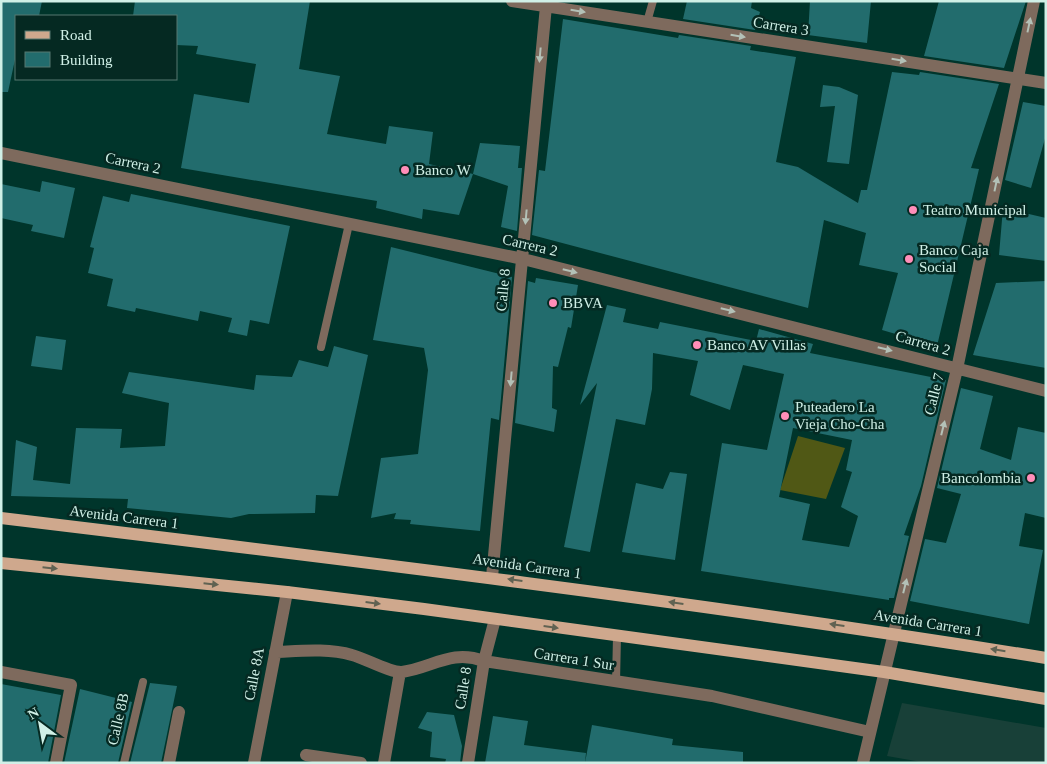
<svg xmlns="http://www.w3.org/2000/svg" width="1047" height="764" viewBox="0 0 1047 764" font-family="Georgia,serif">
<rect width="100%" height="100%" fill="#00352b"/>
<path fill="#184038" d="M 902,703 L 1046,728 L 1046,763 L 927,763 L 887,756 Z"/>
<path fill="#505815" d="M 798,436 L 845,448 L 826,499 L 780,490 Z"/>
<path fill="#226c6d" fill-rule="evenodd" d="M 1,1 L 42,1 L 39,16 L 16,16 L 16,55 L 8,92 L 1,92 Z
M 135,1 L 310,1 L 299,69 L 340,76 L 327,134 L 386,144 L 389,126 L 433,132 L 429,164 L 473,174 L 459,215 L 423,209 L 422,219 L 376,208 L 377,201 L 181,168 L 194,94 L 249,103 L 256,64 L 196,54 L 198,46 L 176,45 L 176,16 L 133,16 Z
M 687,1 L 752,1 L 751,8 L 760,12 L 755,30 L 683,19 Z
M 810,1 L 871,1 L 867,43 L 808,35 Z
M 939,1 L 1026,1 L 1004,68 L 924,56 Z
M 563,19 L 678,38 L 679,35 L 751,46 L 750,50 L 796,57 L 776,162 L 798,167 L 858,203 L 861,190 L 867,190 L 892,72 L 919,75 L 920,72 L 999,84 L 971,168 L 979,169 L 937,346 L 882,330 L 898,273 L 859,265 L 866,233 L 824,220 L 808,308 L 532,235 L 539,170 L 545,171 Z
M 823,85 L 839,87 L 858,95 L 849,164 L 827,162 L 835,106 L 820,107 Z
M 1023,102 L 1046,106 L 1046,135 L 1031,188 L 1005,180 Z
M 480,143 L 520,146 L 518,168 L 522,168 L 517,231 L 501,227 L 508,186 L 473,174 Z
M 42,181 L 75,188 L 64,238 L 31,231 L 33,225 L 1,218 L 1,184 L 40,192 Z
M 131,194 L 290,226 L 269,324 L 250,320 L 247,336 L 228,332 L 232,318 L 200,311 L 198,321 L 136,308 L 135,312 L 107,306 L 113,279 L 88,273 L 94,248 L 90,247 L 103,196 L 129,202 Z
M 1003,208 L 1046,218 L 1046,261 L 999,255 Z
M 391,247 L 512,277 L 499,420 L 491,418 L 480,531 L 410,524 L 411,520 L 394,519 L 396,513 L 371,518 L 381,458 L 418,454 L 428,370 L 424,348 L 373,340 Z
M 536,278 L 578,285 L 571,328 L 568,327 L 558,367 L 553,366 L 552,408 L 557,410 L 554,432 L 515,423 L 528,281 L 535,283 Z
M 1046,281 L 1046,368 L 973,355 L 996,283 Z
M 607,305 L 626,309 L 623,322 L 658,329 L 660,322 L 756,341 L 759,329 L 813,344 L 810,353 L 946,380 L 921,486 L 904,535 L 909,536 L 894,598 L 889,598 L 889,600 L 701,571 L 722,443 L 767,450 L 784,374 L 743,365 L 730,410 L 690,395 L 698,361 L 653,353 L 652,389 L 645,425 L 616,419 L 590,552 L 564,547 L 597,383 L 580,405 ZM 793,428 L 852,440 L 846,470 L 852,472 L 841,507 L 858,516 L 849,547 L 802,540 L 810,504 L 779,497 Z
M 36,336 L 66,340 L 62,370 L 31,366 Z
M 334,346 L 368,355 L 338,496 L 316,495 L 315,513 L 249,514 L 231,518 L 127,508 L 128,499 L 11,496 L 16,440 L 37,447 L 33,480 L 70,484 L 76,428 L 122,429 L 120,448 L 165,446 L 169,403 L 122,393 L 129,372 L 254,390 L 256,375 L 292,377 L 299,360 L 328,367 Z
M 961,388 L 993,396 L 980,449 L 1011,460 L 1018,427 L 1046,433 L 1046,518 L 1025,513 L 1019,546 L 1043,550 L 1029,624 L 910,601 L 925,539 L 946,543 L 961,494 L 937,488 Z
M 670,472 L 687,474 L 675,560 L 622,552 L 636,483 L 663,489 Z
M 150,683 L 177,686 L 161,763 L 130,763 Z
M 1,684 L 61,695 L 48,763 L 1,763 Z
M 80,689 L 132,702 L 118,763 L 64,763 Z
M 427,712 L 454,715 L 462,746 L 460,763 L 445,763 L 446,759 L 430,757 L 432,732 L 418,728 Z
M 493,716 L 528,721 L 524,745 L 586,753 L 585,763 L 485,763 Z
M 592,725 L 673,739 L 672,745 L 743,752 L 743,763 L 585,763 Z"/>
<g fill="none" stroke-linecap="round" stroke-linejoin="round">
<path stroke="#7e6a5d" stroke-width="8" d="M 647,22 L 653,1
M 321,347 L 349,224
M 616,682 L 617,636
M 124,763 L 143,682"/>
<path stroke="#7e6a5d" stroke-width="12" d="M 512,1 L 1046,83
M 1,153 L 523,259 L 1046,391
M 492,577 L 546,6
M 275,652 C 300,651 328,648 352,655 C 364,658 391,673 402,672 C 432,668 451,649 484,661 L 712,696 L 870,732
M 1,672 L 71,685 L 56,763
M 306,755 L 361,763
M 169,763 L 179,712
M 254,763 L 287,592
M 384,763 L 400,672
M 468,763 L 484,661 L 495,619
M 863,763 L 957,369 L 1034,1"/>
<path stroke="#cfa88d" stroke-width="12" d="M 1,518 C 350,560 699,602 1046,658
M 1,563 L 287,592 L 424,609 L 884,672 L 1046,699"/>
</g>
<defs><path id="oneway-solid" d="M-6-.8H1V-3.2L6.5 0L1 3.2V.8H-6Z" transform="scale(1.25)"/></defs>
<g fill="#b3c1b7">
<use href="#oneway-solid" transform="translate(578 11) rotate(9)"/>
<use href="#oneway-solid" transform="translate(1029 25) rotate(-78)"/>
<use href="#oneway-solid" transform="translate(738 36) rotate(9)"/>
<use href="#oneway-solid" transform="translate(540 55) rotate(95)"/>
<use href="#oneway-solid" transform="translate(899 60) rotate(9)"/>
<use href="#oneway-solid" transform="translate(996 184) rotate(-78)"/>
<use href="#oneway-solid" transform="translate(526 217) rotate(95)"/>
<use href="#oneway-solid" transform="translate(570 271) rotate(14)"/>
<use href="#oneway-solid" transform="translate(728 310) rotate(14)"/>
<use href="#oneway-solid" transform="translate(885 349) rotate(14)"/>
<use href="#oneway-solid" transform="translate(511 379) rotate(95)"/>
<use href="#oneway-solid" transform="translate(943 428) rotate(-76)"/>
<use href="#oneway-solid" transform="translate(905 586) rotate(-76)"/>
</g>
<g fill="#606252">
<use href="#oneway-solid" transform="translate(50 568) rotate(6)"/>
<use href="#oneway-solid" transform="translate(515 580) rotate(-172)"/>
<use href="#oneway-solid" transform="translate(211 584) rotate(6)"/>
<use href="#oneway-solid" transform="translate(373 603) rotate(7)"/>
<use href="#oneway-solid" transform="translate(676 603) rotate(-172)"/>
<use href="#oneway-solid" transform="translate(837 625) rotate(-172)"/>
<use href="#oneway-solid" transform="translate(551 627) rotate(8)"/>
<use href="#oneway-solid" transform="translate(998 650) rotate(-171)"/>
</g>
<g fill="#ff8eb9" stroke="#052922" stroke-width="2">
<circle cx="405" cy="170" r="5"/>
<circle cx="913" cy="210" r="5"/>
<circle cx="909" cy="259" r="5"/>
<circle cx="553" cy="303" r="5"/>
<circle cx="697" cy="345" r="5"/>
<circle cx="785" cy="416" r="5"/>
<circle cx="1031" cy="478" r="5"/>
</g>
<g text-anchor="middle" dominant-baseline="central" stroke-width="5" stroke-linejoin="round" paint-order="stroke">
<g font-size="15" fill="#d0f0e7" stroke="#052922">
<text transform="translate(781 26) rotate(9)">Carrera 3</text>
<text transform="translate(133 163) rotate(12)">Carrera 2</text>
<text transform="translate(530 245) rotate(13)">Carrera 2</text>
<text transform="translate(503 290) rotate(-85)">Calle 8</text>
<text transform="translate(923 343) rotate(16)">Carrera 2</text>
<text transform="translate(934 394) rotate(-76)">Calle 7</text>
<text transform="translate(124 517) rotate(7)">Avenida Carrera 1</text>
<text transform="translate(527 566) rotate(8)">Avenida Carrera 1</text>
<text transform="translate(928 623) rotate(9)">Avenida Carrera 1</text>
<text transform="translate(574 659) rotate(9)">Carrera 1 Sur</text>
<text transform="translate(254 674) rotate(-79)">Calle 8A</text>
<text transform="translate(463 688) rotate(-81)">Calle 8</text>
<text transform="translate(118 719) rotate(-77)">Calle 8B</text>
</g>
<g font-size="15" fill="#d0f0e7" stroke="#052922" text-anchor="start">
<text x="415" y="170">Banco W</text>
<text x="923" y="210">Teatro Municipal</text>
<text x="919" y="250">Banco Caja<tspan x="919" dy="17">Social</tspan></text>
<text x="563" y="303">BBVA</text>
<text x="707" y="345">Banco AV Villas</text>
<text x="795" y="407">Puteadero La<tspan x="795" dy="17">Vieja Cho-Cha</tspan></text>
<text x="1021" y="478" text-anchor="end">Bancolombia</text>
</g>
</g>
<rect width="1047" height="764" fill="none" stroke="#d0f0e7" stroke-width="5"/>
<rect x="15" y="15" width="162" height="65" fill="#052922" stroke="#567971"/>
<rect x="25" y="31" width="25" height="8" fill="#cfa88d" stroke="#567971"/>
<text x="60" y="40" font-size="15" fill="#d0f0e7">Road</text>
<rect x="25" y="52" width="25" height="15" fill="#226c6d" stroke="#567971"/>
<text x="60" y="65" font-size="15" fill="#d0f0e7">Building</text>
<g transform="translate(40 724) rotate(328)" stroke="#052922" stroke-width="4" paint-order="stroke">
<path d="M0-4L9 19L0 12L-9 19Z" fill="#d0f0e7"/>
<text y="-8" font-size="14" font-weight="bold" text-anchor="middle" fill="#d0f0e7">N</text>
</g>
</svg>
